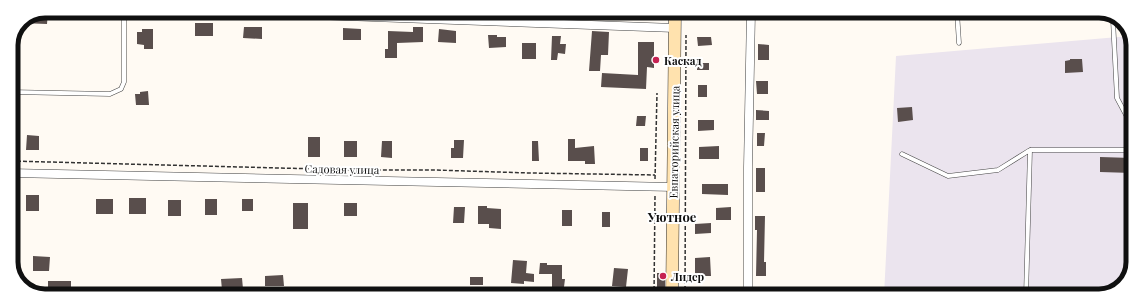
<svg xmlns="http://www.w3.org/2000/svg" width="1144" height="307" viewBox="0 0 1144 307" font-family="'Playfair Display',serif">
<rect width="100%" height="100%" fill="#fffaf3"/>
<path fill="#ebe4ee" d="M 1130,36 L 1133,43 L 1132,270 L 1120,289 L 1099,296 L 884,296 L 896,56 Z"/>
<path fill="#594e4c" d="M 45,11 L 48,11 L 47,24 L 20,23 L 21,21 Z
M 195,23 L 213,23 L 213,36 L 195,36 Z
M 244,27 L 262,27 L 262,39 L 243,38 Z
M 413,27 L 423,27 L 423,42 L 397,43 L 397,58 L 385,58 L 385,49 L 388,49 L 388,31 L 413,32 Z
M 343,28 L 361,29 L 361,40 L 343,40 Z
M 142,29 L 153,29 L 153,49 L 144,49 L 144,45 L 137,44 L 137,32 L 142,32 Z
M 439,29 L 456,31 L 456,43 L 438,42 Z
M 592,31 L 609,32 L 608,55 L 601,55 L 600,71 L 589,71 Z
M 488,35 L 497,35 L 497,37 L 506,37 L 506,47 L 489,48 Z
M 552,36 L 561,36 L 560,44 L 566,44 L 565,54 L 558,53 L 557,60 L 551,60 Z
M 697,37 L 711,37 L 712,45 L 698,46 Z
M 638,42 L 654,42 L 654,68 L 647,67 L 646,89 L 601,87 L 602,73 L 638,75 Z
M 522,43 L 536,43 L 536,59 L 522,59 Z
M 758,44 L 769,45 L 769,60 L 758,60 Z
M 1070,59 L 1082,59 L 1083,72 L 1065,73 L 1065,61 L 1070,60 Z
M 697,63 L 709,63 L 709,70 L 697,70 Z
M 756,81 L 768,81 L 768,94 L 757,94 Z
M 698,85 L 707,85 L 707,97 L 698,97 Z
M 148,91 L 149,105 L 136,105 L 135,94 L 140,94 L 140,92 Z
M 912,107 L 913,120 L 898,122 L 897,108 Z
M 756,110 L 769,111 L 769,120 L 756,120 Z
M 637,116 L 646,116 L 645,126 L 636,126 Z
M 698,120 L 714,120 L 714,130 L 698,131 Z
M 757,133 L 765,133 L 764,146 L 757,146 Z
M 27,135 L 39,136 L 39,150 L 26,150 Z
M 308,137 L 320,137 L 320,157 L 308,157 Z
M 568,139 L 575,139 L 575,148 L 594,146 L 595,164 L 585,164 L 585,161 L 568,161 Z
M 454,140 L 464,140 L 463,158 L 451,158 L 451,148 L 454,148 Z
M 344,141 L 357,141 L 357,157 L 344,157 Z
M 382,141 L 392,141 L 392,158 L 381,157 Z
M 532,141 L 538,141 L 539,161 L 532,161 Z
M 719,146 L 719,159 L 699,159 L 699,147 Z
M 640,148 L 648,148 L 648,161 L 640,161 Z
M 1100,157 L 1132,158 L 1132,173 L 1100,172 Z
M 756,168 L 765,168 L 765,192 L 756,192 Z
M 702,184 L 728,184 L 728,195 L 702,194 Z
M 26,195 L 39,195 L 39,211 L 26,211 Z
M 129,198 L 146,198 L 146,214 L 129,214 Z
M 96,199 L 113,199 L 113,214 L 96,214 Z
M 205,199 L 217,199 L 217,215 L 205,215 Z
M 242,199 L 253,199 L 253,211 L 242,211 Z
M 168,200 L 181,200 L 181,216 L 168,216 Z
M 293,203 L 308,203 L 308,229 L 293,229 Z
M 344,203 L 357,203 L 357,216 L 344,216 Z
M 478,206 L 487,206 L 487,208 L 501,209 L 501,229 L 489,228 L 489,224 L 478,224 Z
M 454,207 L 465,207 L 464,223 L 453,223 Z
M 731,207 L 731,220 L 716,220 L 716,208 Z
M 562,210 L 572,210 L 572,226 L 562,226 Z
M 602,212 L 610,212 L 610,227 L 602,227 Z
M 755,216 L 765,216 L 764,262 L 766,262 L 766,276 L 756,276 L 757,230 L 755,230 Z
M 711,223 L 711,233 L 695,234 L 695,224 Z
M 33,256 L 50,257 L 49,271 L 33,271 Z
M 710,257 L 711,276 L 695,276 L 695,258 Z
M 513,260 L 527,261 L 526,273 L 534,274 L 534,282 L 524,281 L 524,284 L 511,283 Z
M 540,263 L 547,263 L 547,265 L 562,265 L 562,279 L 565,279 L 564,287 L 552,287 L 552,274 L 539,274 Z
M 614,268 L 628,269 L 626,287 L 612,286 Z
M 657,273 L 665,273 L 665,288 L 657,288 Z
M 283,275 L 284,286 L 265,286 L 265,276 Z
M 470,277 L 483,277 L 483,285 L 470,285 Z
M 242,278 L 243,289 L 222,290 L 221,279 Z
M 48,281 L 71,281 L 71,293 L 48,294 Z"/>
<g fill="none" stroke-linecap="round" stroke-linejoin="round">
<defs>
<path id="service" d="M 957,12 L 959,43
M 1113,16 L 1113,20 L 1120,20
M 1113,20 L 1117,98 L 1133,128
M 11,92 L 110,94 L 121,89 L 124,82 L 124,11
M 902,154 L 948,176 L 998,170 L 1030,150
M 1026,296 L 1030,150 L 1132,150"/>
<path id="minor" d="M 208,11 L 675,28
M 11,173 L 673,187
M 23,287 L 32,288 L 36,295
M 748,296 L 748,167 L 751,12"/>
<path id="secondary" d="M 672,296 L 675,12"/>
</defs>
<use href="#service" stroke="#434343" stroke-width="5"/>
<use href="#minor" stroke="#434343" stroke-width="9"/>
<use href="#secondary" stroke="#323232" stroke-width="13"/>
<path stroke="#323232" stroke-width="1.5" stroke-dasharray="4 2" stroke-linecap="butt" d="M 11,161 L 356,170 L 435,170 L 530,173 L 655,175
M 655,179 L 657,93
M 654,296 L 655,195
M 685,296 L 686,35"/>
<use href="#service" stroke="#fff" stroke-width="4"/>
<use href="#minor" stroke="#fff" stroke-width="8"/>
<use href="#secondary" stroke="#ffe2ae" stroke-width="12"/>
</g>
<g fill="#c62252" stroke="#fff" stroke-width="1.5">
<circle cx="656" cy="60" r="4"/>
<circle cx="663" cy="276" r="4"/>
</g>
<g text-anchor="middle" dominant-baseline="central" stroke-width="4" stroke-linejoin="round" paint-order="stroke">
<g font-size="11" font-weight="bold" fill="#101010" stroke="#fff" text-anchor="start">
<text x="664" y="60">Каскад</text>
<text x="671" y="276">Лидер</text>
</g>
<g font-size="11" fill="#101010" stroke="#fff">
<text transform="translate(674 142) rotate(-89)">Евпаторийская улица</text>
<text transform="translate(342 169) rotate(1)">Садовая улица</text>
</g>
<g font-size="13" font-weight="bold" fill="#101010" stroke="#fff">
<text x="672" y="216">Уютное</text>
</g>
</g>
<path d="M0 0H1144V307H0ZM45 18H1099A27 27 0 0 1 1126 45V262A27 27 0 0 1 1099 289H45A27 27 0 0 1 18 262V45A27 27 0 0 1 45 18Z" fill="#fff" fill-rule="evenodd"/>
<path fill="none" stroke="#101010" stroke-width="5" d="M45 18H1099A27 27 0 0 1 1126 45V262A27 27 0 0 1 1099 289H45A27 27 0 0 1 18 262V45A27 27 0 0 1 45 18Z"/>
</svg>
